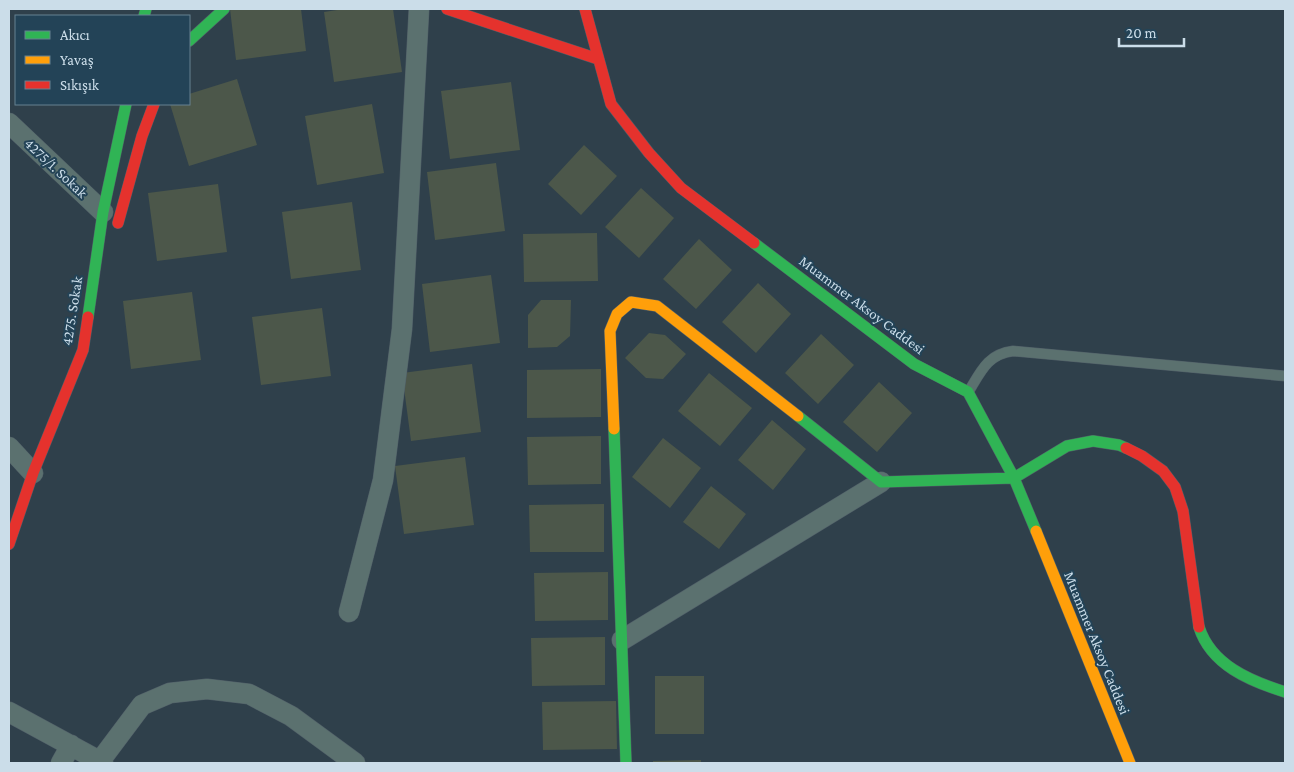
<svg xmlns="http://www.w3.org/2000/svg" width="1294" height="772" viewBox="0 0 1294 772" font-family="'Crimson Pro',serif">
<rect width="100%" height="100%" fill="#2f404b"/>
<path fill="#4c574a" d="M 230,9 L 301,9 L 306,51 L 236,60 Z
M 344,9 L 393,9 L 402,72 L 334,82 L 324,12 Z
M 237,79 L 257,145 L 189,166 L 170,104 L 189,104 L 189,94 Z
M 511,82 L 520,150 L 450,159 L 441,91 Z
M 372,104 L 384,173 L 317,185 L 305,116 Z
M 584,145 L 617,176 L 581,215 L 548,184 Z
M 496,163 L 505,231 L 435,240 L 427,172 Z
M 218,184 L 227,252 L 157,261 L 148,193 Z
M 641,188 L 674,218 L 639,258 L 605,227 Z
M 352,202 L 361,270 L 291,279 L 282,212 Z
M 597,233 L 598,281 L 524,282 L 523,234 Z
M 699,239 L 732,270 L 696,309 L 663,279 Z
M 491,275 L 500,343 L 430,352 L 422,284 Z
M 758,283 L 791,314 L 756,353 L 722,322 Z
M 192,292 L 201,360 L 131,369 L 123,301 Z
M 541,300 L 571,300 L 570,336 L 557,347 L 528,348 L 528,315 Z
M 322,308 L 331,376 L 261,385 L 252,317 Z
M 649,333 L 665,335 L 686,354 L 663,379 L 646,378 L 625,358 Z
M 821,334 L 854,365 L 818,404 L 785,373 Z
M 472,364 L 481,432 L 411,441 L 402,373 Z
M 601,369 L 601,417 L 527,418 L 527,370 Z
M 709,373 L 752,408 L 720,446 L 678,411 Z
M 879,382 L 912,413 L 877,452 L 843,422 Z
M 772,420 L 806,449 L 773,490 L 738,460 Z
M 601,436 L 601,484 L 528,485 L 527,437 Z
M 663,438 L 701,468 L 670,508 L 632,477 Z
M 465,457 L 474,525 L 404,534 L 395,466 Z
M 711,486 L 746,514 L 719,549 L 683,522 Z
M 604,504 L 604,552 L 530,552 L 529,505 Z
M 608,572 L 608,620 L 535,621 L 534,573 Z
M 605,637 L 605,685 L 532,686 L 531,638 Z
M 655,676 L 704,676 L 704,734 L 655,734 Z
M 616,701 L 617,749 L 543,750 L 542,702 Z
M 701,760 L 701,763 L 653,763 L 653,761 Z"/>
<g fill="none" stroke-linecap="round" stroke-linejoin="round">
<defs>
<path id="lane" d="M 969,391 C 981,371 988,354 1013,351 L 1285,376"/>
<path id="street" d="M 9,123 L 103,212
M 9,447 L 33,473
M 349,612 L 383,480 L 402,329 L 419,9
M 622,640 L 881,482
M 9,712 L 103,763
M 100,761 L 142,705 L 170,693 L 207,689 L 249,694 L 291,716 L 355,763
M 61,763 L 71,745"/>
<path id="fast" d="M 144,16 L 146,9
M 189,41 L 224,9
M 754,243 L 914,364 L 968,392 L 1014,478 L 1036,531
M 88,317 L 103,212 L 126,104
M 798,416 L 881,482 L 1014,478 L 1067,446 L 1093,441 L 1119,445 L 1126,448
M 614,429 L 626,763
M 1199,627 C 1211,665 1250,681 1285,692"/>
<path id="slow" d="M 614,429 L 610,331 L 617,314 L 631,302 L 657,306 L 798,416
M 1036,531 L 1130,763"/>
<path id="jam" d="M 447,9 L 598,59
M 585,9 L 611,104 L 649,153 L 681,188 L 754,243
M 118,223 L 142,136 L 154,104
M 1126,448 L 1142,456 L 1163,471 L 1175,487 L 1183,511 L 1199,627
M 9,544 L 33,473 L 83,350 L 88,317"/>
</defs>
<use href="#lane" stroke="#515f68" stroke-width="11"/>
<use href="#street" stroke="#515f68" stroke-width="21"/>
<use href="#fast" stroke="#515f68" stroke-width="12"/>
<use href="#slow" stroke="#515f68" stroke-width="12"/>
<use href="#jam" stroke="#515f68" stroke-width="12"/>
<use href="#lane" stroke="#5b716f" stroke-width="10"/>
<use href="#street" stroke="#5b716f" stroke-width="20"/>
<use href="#fast" stroke="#30b455" stroke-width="11"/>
<use href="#slow" stroke="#ff9f0a" stroke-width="11"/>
<use href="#jam" stroke="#e5322d" stroke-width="11"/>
</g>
<g text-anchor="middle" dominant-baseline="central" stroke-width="4" stroke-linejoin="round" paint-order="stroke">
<g font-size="15" fill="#cbdde9" stroke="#234357">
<text transform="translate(56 168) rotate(43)">4275/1. Sokak</text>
<text transform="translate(862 305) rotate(37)">Muammer Aksoy Caddesi</text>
<text transform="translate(72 311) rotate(-81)">4275. Sokak</text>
<text transform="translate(1097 643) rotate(68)">Muammer Aksoy Caddesi</text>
</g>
</g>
<rect width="1294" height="772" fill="none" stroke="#cbdde9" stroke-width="20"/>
<rect x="15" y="15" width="175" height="90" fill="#234357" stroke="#668191"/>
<rect x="25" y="31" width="25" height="8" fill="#30b455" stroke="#668191"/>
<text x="60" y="40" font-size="15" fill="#cbdde9">Akıcı</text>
<rect x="25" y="56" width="25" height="8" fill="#ff9f0a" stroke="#668191"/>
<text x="60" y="65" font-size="15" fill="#cbdde9">Yavaş</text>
<rect x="25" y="81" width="25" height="8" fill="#e5322d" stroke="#668191"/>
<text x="60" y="90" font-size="15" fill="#cbdde9">Sıkışık</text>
<path d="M1119 38v8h65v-8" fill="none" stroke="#cbdde9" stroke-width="2.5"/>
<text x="1126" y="38" font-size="15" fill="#cbdde9" stroke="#234357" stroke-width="4" paint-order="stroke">20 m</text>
</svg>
